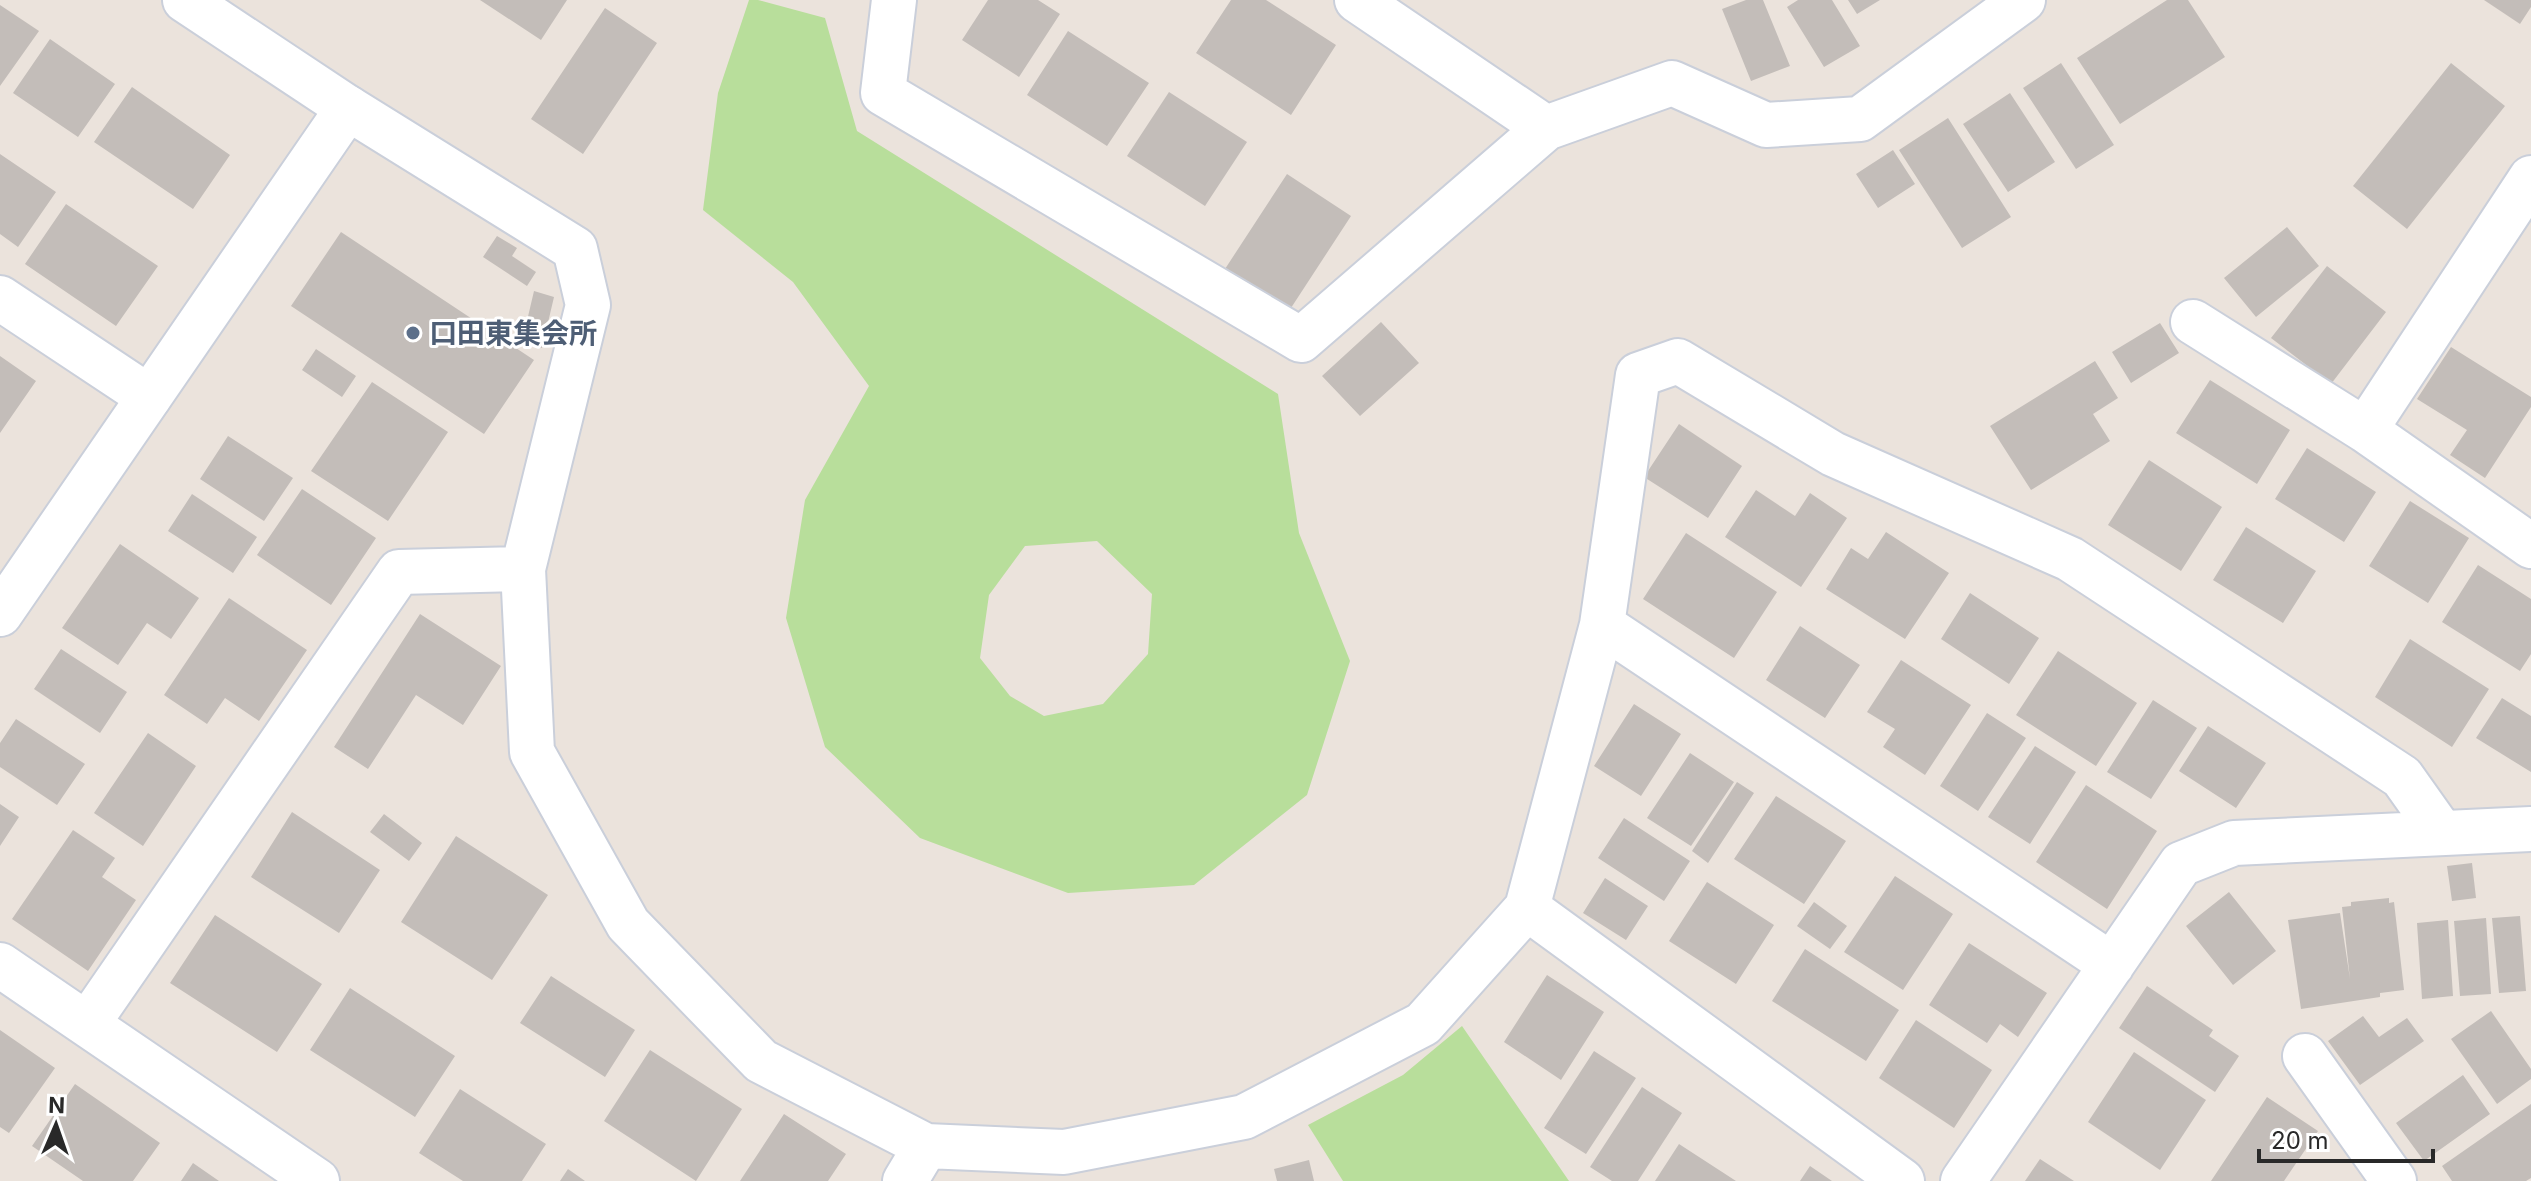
<svg xmlns="http://www.w3.org/2000/svg" width="2531" height="1181" viewBox="0 0 2531 1181" font-family="Inter,'Noto Sans JP',sans-serif">
<rect width="100%" height="100%" fill="#ebe3dc"/>
<path fill="#b8de9b" fill-rule="evenodd" d="M 749,0 L 758,0 L 825,18 L 857,131 L 1278,394 L 1299,533 L 1350,661 L 1307,795 L 1194,885 L 1068,893 L 920,838 L 825,747 L 786,618 L 805,500 L 869,386 L 793,282 L 703,210 L 718,93 ZM 1097,541 L 1152,594 L 1148,654 L 1103,704 L 1044,716 L 1010,696 L 980,658 L 989,595 L 1025,546 Z
M 1462,1026 L 1569,1181 L 1343,1181 L 1308,1125 L 1403,1075 Z"/>
<path fill="#c3bdb9" d="M 480,0 L 567,0 L 541,40 Z
M 988,0 L 1038,0 L 1060,14 L 1019,77 L 962,40 Z
M 1231,0 L 1266,0 L 1336,45 L 1291,115 L 1196,53 Z
M 1746,0 L 1763,0 L 1790,66 L 1751,81 L 1722,9 Z
M 1798,0 L 1832,0 L 1860,46 L 1824,67 L 1787,7 Z
M 1848,0 L 1880,0 L 1857,14 Z
M 2167,0 L 2188,0 L 2225,57 L 2120,124 L 2077,58 Z
M 2484,0 L 2531,0 L 2531,7 L 2520,24 Z
M 0,5 L 39,31 L 0,86 Z
M 605,8 L 657,43 L 583,154 L 531,119 Z
M 1068,31 L 1149,83 L 1107,146 L 1027,95 Z
M 50,39 L 115,84 L 78,137 L 13,93 Z
M 2061,63 L 2114,145 L 2076,169 L 2023,88 Z
M 2451,63 L 2505,106 L 2407,229 L 2353,186 Z
M 132,87 L 230,155 L 193,209 L 94,142 Z
M 1169,92 L 1247,142 L 1205,206 L 1127,156 Z
M 2010,93 L 2055,162 L 2008,192 L 1963,124 Z
M 1948,118 L 2011,217 L 1962,248 L 1899,150 Z
M 1893,150 L 1915,184 L 1878,208 L 1856,174 Z
M 0,154 L 56,192 L 18,247 L 0,234 Z
M 1287,174 L 1351,216 L 1289,311 L 1225,269 Z
M 66,204 L 158,266 L 116,326 L 25,264 Z
M 2287,227 L 2319,266 L 2256,317 L 2224,278 Z
M 341,232 L 534,360 L 484,434 L 291,306 Z
M 497,236 L 517,248 L 512,256 L 536,272 L 527,286 L 483,257 Z
M 2327,266 L 2386,312 L 2331,384 L 2271,338 Z
M 534,291 L 554,297 L 542,348 L 522,342 Z
M 1381,322 L 1419,363 L 1360,416 L 1322,376 Z
M 2160,323 L 2179,353 L 2131,383 L 2112,352 Z
M 2451,347 L 2531,397 L 2531,407 L 2485,478 L 2450,455 L 2467,430 L 2417,399 Z
M 316,349 L 356,376 L 342,397 L 302,370 Z
M 0,356 L 36,381 L 0,433 Z
M 2095,361 L 2118,398 L 2093,414 L 2110,441 L 2031,490 L 1990,426 Z
M 2210,380 L 2290,430 L 2257,484 L 2176,433 Z
M 372,382 L 448,432 L 388,521 L 311,471 Z
M 1679,424 L 1742,466 L 1708,518 L 1644,477 Z
M 228,436 L 293,478 L 264,521 L 200,479 Z
M 2307,448 L 2376,492 L 2344,542 L 2275,499 Z
M 2149,460 L 2222,507 L 2181,571 L 2108,525 Z
M 302,489 L 376,538 L 331,605 L 257,555 Z
M 1756,490 L 1795,516 L 1810,493 L 1847,518 L 1801,587 L 1725,537 Z
M 192,494 L 257,537 L 233,573 L 168,531 Z
M 2410,501 L 2469,538 L 2428,603 L 2369,566 Z
M 2246,527 L 2316,571 L 2283,623 L 2213,580 Z
M 1886,532 L 1949,573 L 1905,639 L 1826,589 L 1851,548 L 1868,559 Z
M 1686,533 L 1777,592 L 1734,658 L 1643,599 Z
M 120,544 L 199,598 L 171,639 L 147,623 L 118,665 L 62,628 Z
M 2478,565 L 2531,599 L 2531,654 L 2520,671 L 2442,622 Z
M 1970,593 L 2039,638 L 2009,684 L 1941,639 Z
M 229,598 L 307,650 L 259,721 L 225,698 L 207,724 L 164,695 Z
M 420,614 L 501,666 L 463,725 L 416,695 L 368,769 L 334,747 Z
M 1800,626 L 1860,665 L 1825,718 L 1766,680 Z
M 2410,639 L 2489,689 L 2452,747 L 2375,697 Z
M 61,649 L 127,692 L 100,733 L 34,689 Z
M 2058,651 L 2137,703 L 2096,766 L 2016,715 Z
M 1901,660 L 1971,705 L 1925,775 L 1883,747 L 1895,729 L 1867,712 Z
M 2502,698 L 2531,716 L 2531,772 L 2476,738 Z
M 2153,700 L 2197,728 L 2151,799 L 2107,772 Z
M 1634,704 L 1681,734 L 1641,796 L 1594,766 Z
M 1987,713 L 2026,738 L 1978,811 L 1940,786 Z
M 16,719 L 85,764 L 57,805 L 0,767 L 0,743 Z
M 2208,726 L 2266,763 L 2236,808 L 2179,771 Z
M 148,733 L 196,766 L 143,846 L 94,813 Z
M 2035,746 L 2076,772 L 2030,844 L 1988,817 Z
M 1690,753 L 1734,782 L 1691,846 L 1647,818 Z
M 1737,782 L 1754,793 L 1708,863 L 1692,851 Z
M 2086,785 L 2157,831 L 2107,909 L 2036,862 Z
M 1776,796 L 1846,841 L 1804,904 L 1734,859 Z
M 0,804 L 19,817 L 0,846 Z
M 292,812 L 380,870 L 339,933 L 251,877 Z
M 384,814 L 422,843 L 409,861 L 370,832 Z
M 1624,818 L 1690,861 L 1664,901 L 1598,858 Z
M 73,830 L 115,858 L 102,877 L 136,900 L 88,971 L 12,919 Z
M 456,836 L 548,895 L 492,980 L 401,922 Z
M 2472,863 L 2476,898 L 2452,901 L 2447,866 Z
M 1895,876 L 1953,914 L 1903,990 L 1844,952 Z
M 1605,878 L 1648,906 L 1626,940 L 1583,913 Z
M 1707,882 L 1774,925 L 1736,984 L 1669,941 Z
M 2229,892 L 2276,951 L 2233,985 L 2186,926 Z
M 2389,898 L 2389,903 L 2394,902 L 2404,990 L 2380,993 L 2380,997 L 2301,1009 L 2288,920 L 2340,913 L 2350,979 L 2342,907 L 2351,906 L 2351,902 Z
M 1814,902 L 1847,926 L 1830,949 L 1797,926 Z
M 215,915 L 322,984 L 277,1052 L 170,983 Z
M 2520,916 L 2526,991 L 2499,993 L 2492,918 Z
M 2486,918 L 2491,994 L 2460,996 L 2454,921 Z
M 2448,920 L 2453,996 L 2422,999 L 2417,923 Z
M 1969,943 L 2047,993 L 2018,1037 L 2000,1024 L 1987,1043 L 1929,1005 Z
M 1805,949 L 1899,1010 L 1866,1061 L 1772,1001 Z
M 1547,975 L 1604,1012 L 1561,1080 L 1504,1042 Z
M 551,976 L 635,1030 L 605,1077 L 520,1023 Z
M 2147,986 L 2213,1030 L 2209,1036 L 2239,1056 L 2215,1092 L 2119,1028 Z
M 350,988 L 455,1056 L 415,1117 L 310,1050 Z
M 2491,1011 L 2531,1069 L 2531,1079 L 2497,1104 L 2451,1039 Z
M 2363,1016 L 2379,1037 L 2407,1018 L 2424,1041 L 2360,1085 L 2328,1041 Z
M 1916,1020 L 1992,1070 L 1954,1128 L 1879,1078 Z
M 0,1030 L 55,1068 L 9,1133 L 0,1127 Z
M 650,1050 L 742,1109 L 696,1181 L 604,1121 Z
M 1594,1051 L 1636,1078 L 1586,1154 L 1544,1128 Z
M 2134,1052 L 2206,1100 L 2160,1170 L 2088,1122 Z
M 2463,1075 L 2490,1114 L 2424,1161 L 2396,1123 Z
M 75,1084 L 160,1143 L 133,1181 L 83,1181 L 32,1146 Z
M 1642,1087 L 1682,1113 L 1638,1181 L 1612,1181 L 1590,1167 Z
M 460,1089 L 546,1144 L 522,1181 L 463,1181 L 419,1153 Z
M 2267,1097 L 2318,1131 L 2284,1181 L 2211,1181 Z
M 2531,1104 L 2531,1178 L 2526,1181 L 2452,1181 L 2442,1166 Z
M 784,1114 L 846,1154 L 828,1181 L 740,1181 Z
M 1679,1144 L 1736,1181 L 1655,1181 Z
M 2040,1159 L 2074,1181 L 2025,1181 Z
M 1309,1160 L 1314,1181 L 1277,1181 L 1274,1169 Z
M 193,1163 L 219,1181 L 181,1181 Z
M 1810,1166 L 1832,1181 L 1800,1181 Z
M 568,1169 L 585,1181 L 560,1181 Z"/>
<g fill="none" stroke-linecap="round" stroke-linejoin="round">
<defs>
<path id="minor" d="M 894,0 L 883,93 L 1301,340 L 1546,128 L 1672,83 L 1766,125 L 1860,119 L 2023,0
M 1357,0 L 1546,128
M 348,108 L 575,249 L 588,305 L 523,569 L 532,752 L 628,924 L 761,1061 L 926,1146 L 1064,1152 L 1244,1117 L 1423,1024 L 1527,908 L 1602,625 L 1638,375 L 1678,361 L 1833,454 L 2070,559 L 2402,777 L 2441,832
M 2531,178 L 2365,430 L 2531,546
M 0,298 L 149,397
M 2193,322 L 2365,430
M 1602,625 L 2112,965
M 1527,908 L 1902,1181
M 0,965 L 317,1181
M 88,1023 L 399,572 L 523,569
M 2305,1056 L 2394,1181
M 905,1181 L 926,1146
M 1963,1181 L 2181,864 L 2234,843 L 2531,829"/>
<path id="tertiary" d="M 0,614 L 348,108 L 185,0"/>
</defs>
<use href="#minor" stroke="#cacfda" stroke-width="48"/>
<use href="#tertiary" stroke="#cacfda" stroke-width="48"/>
<use href="#minor" stroke="#fff" stroke-width="44"/>
<use href="#tertiary" stroke="#fff" stroke-width="44"/>
</g>
<circle fill="#5c6f8a" stroke="#fff" stroke-width="3" cx="413" cy="333" r="8"/>
<g text-anchor="middle" dominant-baseline="central" stroke-width="6" stroke-linejoin="round" paint-order="stroke">
<g font-size="28" font-weight="bold" fill="#4e5e75" stroke="#fff" text-anchor="start">
<text x="429" y="333">口田東集会所</text>
</g>
</g>
<g transform="translate(56 1125) rotate(2)" stroke="#ffffff" stroke-width="6" paint-order="stroke">
<path d="M0-6L14 30L0 20L-14 30Z" fill="#292929"/>
<text y="-12" font-size="22" font-weight="bold" text-anchor="middle" fill="#292929">N</text>
</g>
<path d="M2259 1149v12h174v-12" fill="none" stroke="#292929" stroke-width="4"/>
<text x="2271" y="1149" font-size="24" fill="#292929" stroke="#ffffff" stroke-width="6" paint-order="stroke">20 m</text>
</svg>
